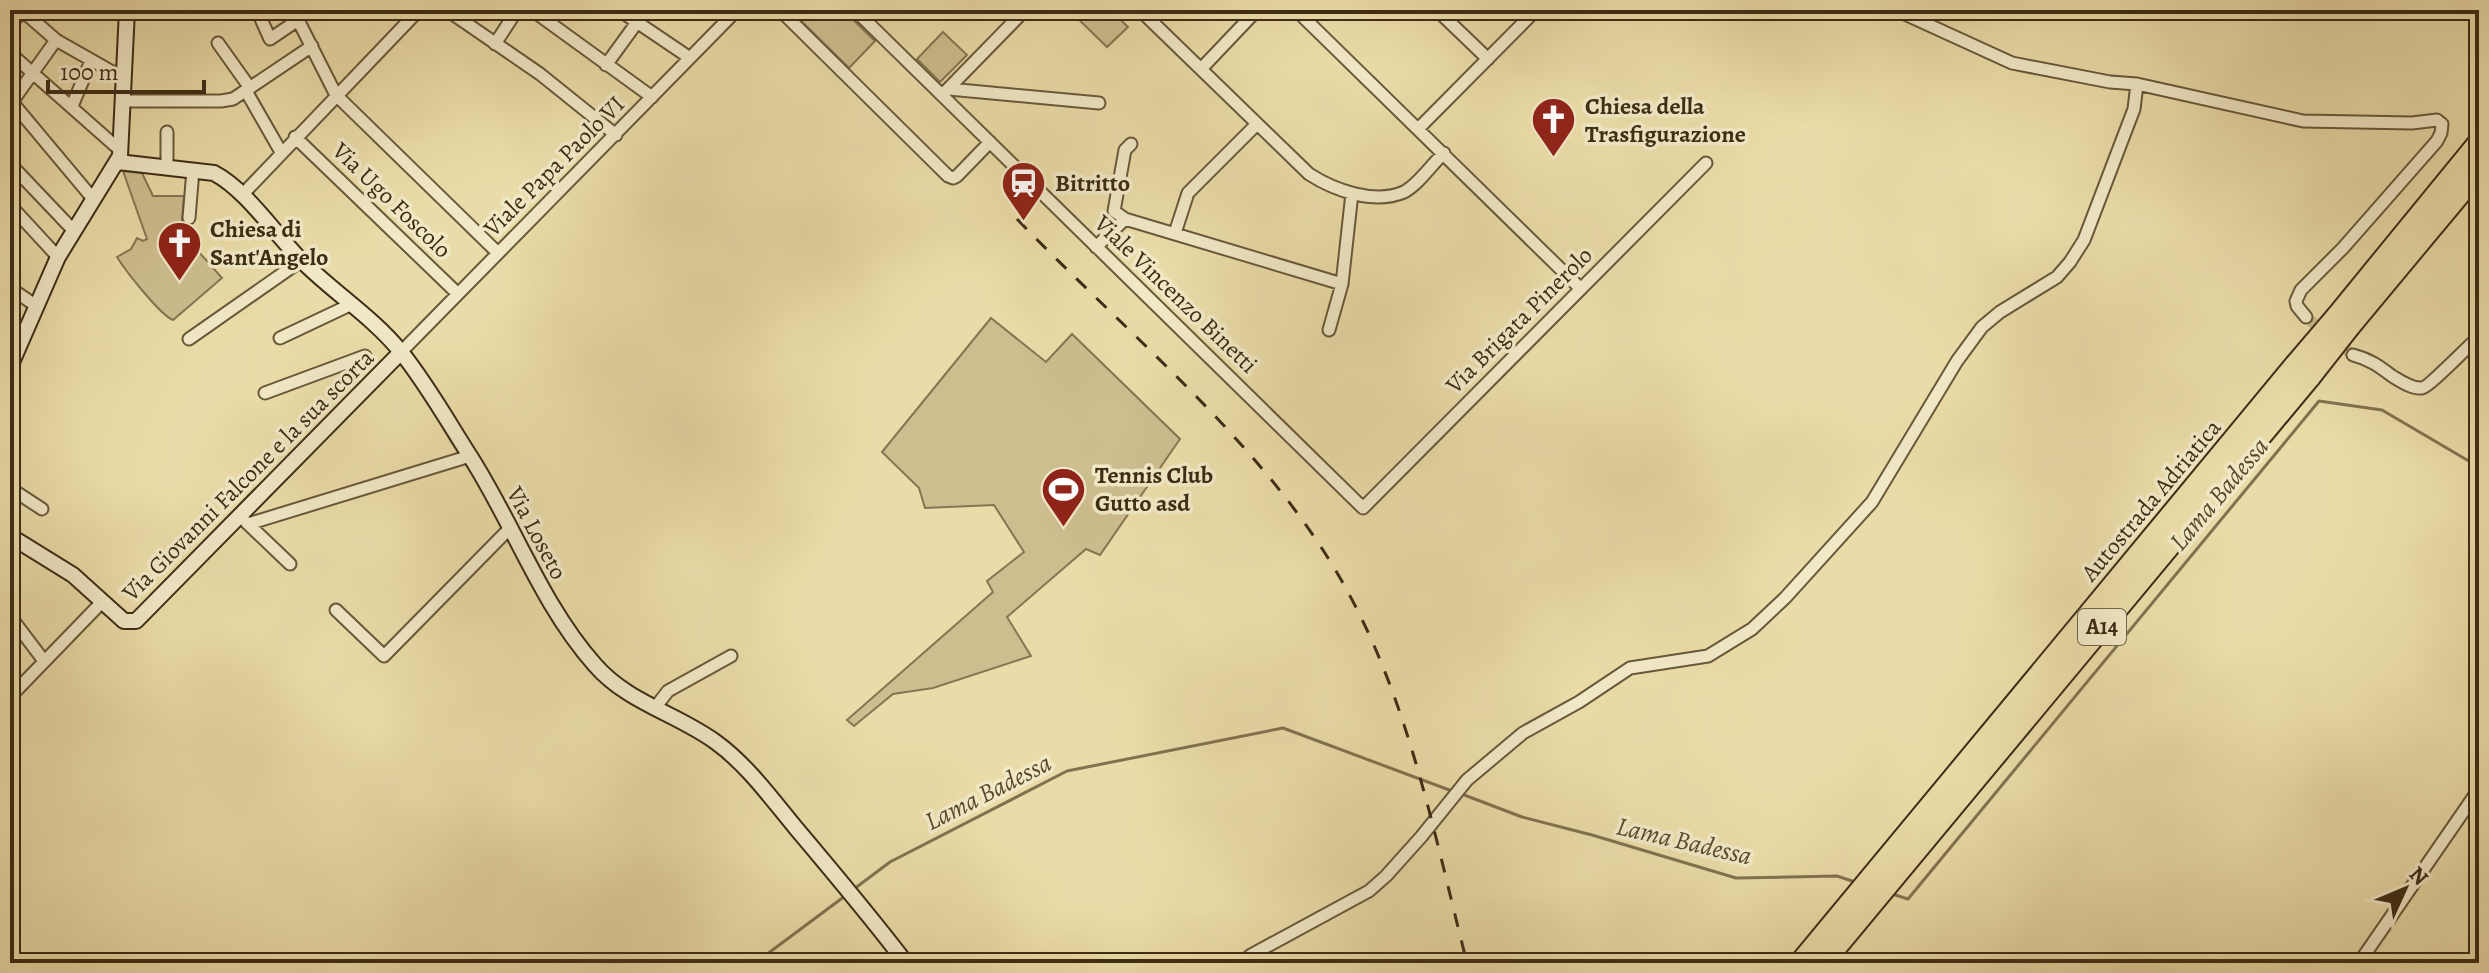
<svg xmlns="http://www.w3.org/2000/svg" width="2489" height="973" viewBox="0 0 2489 973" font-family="Alegreya,serif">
<rect width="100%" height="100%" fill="#eadca8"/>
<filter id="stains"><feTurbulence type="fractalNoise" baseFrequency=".0025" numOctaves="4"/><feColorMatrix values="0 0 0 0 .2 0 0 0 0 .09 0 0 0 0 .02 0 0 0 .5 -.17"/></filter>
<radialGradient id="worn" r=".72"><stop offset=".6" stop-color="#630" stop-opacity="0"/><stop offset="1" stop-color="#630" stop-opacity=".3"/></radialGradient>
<path fill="#cdbe8f" stroke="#857552" stroke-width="2" d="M 790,10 L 843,10 L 875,41 L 849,68 Z
M 1111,10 L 1128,27 L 1107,47 L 1070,11 Z
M 943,32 L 967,55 L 940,82 L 917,59 Z
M 123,171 L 142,173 L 153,196 L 184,196 L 181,232 L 222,278 L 173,320 C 160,315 125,270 117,257 L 131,249 L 137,238 L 143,241 L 147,239 Z
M 991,318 L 1046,362 L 1072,334 L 1180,439 L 1100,555 L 1086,549 L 1007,617 L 1031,656 L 933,688 L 893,694 L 854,726 L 847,720 L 993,592 L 987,581 L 1024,552 L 994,505 L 925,508 L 919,488 L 882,452 Z"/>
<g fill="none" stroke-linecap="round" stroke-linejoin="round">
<path stroke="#81724f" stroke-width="3" d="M 1459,793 L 1522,817 L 1592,835 L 1736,878 L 1837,876 L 1858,883
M 854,889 L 890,862 L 1067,771 L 1283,728 L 1452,791
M 1892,894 L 1908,899 L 2319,401 L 2382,410 L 2479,467
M 755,963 L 845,896"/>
<path stroke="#c7b98b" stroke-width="11" stroke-dasharray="11 5.5" stroke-linecap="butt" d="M 2306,317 L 2353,355"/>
<defs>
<path id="street" d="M 257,10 L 270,39 L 298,20
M 293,10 L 336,95 L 498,253
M 447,10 L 540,74 L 616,135
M 532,10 L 652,97
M 619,10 L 690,58
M 780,10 L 948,176 L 953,178 L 957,176 L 990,142
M 855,10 L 1363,508 L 1706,163
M 1140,10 L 1309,174 C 1334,190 1374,205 1404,192 C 1418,185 1432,164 1444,153
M 1296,10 L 1581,289
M 1437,10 L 1488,59
M 24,12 L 56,40 L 123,78
M 10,22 L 27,10
M 56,40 L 12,102 L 94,200
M 218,43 L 250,88
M 495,44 L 517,10
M 10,53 L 121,151
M 606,65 L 646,10
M 1201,69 L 1257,10
M 2137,84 L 2303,121 L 2412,123 L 2437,120 L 2442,124 L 2441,133 L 2437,141 L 2343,248 L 2301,290 L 2296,301 L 2297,306 L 2306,317
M 949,89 L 1099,103
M 246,91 L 281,152
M 945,92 L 1025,10
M 124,101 L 221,101 L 233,99 L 312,46
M 72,106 L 91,61
M 1418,129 L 1536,10
M 167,132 L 167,167
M 295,137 L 458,294
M 10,175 L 16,170 L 74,231
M 243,194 L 419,10
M 10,205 L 58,257
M 189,218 L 193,170
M 1125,219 L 1342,284
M 1175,233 L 1188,193 L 1257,124
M 1096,247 L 1125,219 L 1114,211 L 1125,150 L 1131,144
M 10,288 L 35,305
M 1329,330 L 1342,284 L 1352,193
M 280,338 L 352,304
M 189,339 L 302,260
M 401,352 L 737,10
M 2353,355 C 2369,359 2379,366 2392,376 C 2400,381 2412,389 2422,388 C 2429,387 2469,345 2479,337
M 265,393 L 365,356
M 10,488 L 42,509
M 246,522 L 290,564
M 248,524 L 470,456
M 336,610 L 384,656 L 511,527
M 10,616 L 44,661
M 10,697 L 102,602
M 654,709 L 668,691 L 731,656
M 1241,963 L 1251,955 L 1369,891 L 1386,876 L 1421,837 L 1467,780 L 1523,733 L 1579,702 L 1630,668 L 1708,656 L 1752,629 L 1785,598 L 1872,502 L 1957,361 L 1982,327 L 2000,312 L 2057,277 L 2070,262 L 2084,240 L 2134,109 L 2137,84 L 2110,82 L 2012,63 L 1896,10
M 2359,963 L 2479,789"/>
<path id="secondary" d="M 118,162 L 214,173 C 246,190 273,231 299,258 C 331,291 372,316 401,352 C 426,383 447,420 468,453 C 513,522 540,603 595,665 C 628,703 678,714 717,743 C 747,765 771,798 795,827 C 833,872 870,916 906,963
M 10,367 L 58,257 L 120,156 L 127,10
M 10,536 L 73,575 L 124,621 L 136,621 L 401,352"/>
<path id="highway" d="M 2336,317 L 2479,142
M 2350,326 L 2479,171
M 1800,963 L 2295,365
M 1823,963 L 2310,377"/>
</defs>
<use href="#street" stroke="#68583a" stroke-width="15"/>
<use href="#secondary" stroke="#3d2c15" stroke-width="18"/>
<use href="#highway" stroke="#3d2c15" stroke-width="24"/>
<use href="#street" stroke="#f1e8c6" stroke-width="11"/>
<use href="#secondary" stroke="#f1e8c6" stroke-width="14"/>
<use href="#highway" stroke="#eadca8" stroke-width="20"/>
<path stroke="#3d2c15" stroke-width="3" stroke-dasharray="14 14" stroke-linecap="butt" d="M 1017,219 C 1129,336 1272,450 1349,594 C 1411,709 1435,838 1467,963"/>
<defs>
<path id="highway-bridge" d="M 2295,365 L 2336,317
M 2310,377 L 2350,326"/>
</defs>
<use href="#highway-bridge" stroke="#3d2c15" stroke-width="24" stroke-linecap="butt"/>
<use href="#highway-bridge" stroke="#eadca8" stroke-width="20"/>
</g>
<defs>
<symbol id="church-pin" viewBox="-11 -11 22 30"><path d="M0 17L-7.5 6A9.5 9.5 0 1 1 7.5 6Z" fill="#8f2418" stroke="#f1e8c6"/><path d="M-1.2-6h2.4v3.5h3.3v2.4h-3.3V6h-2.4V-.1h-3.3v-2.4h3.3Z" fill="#fff"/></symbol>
<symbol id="station-pin" viewBox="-11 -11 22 30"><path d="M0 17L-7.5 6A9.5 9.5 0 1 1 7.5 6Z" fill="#8f2418" stroke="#f1e8c6"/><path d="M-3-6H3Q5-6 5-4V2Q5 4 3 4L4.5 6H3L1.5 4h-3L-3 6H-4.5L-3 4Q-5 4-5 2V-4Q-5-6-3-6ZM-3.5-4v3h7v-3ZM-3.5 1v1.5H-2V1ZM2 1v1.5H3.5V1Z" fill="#fff"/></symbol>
<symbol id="stadium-pin" viewBox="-11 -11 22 30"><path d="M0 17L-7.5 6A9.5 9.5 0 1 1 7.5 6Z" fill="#8f2418" stroke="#f1e8c6"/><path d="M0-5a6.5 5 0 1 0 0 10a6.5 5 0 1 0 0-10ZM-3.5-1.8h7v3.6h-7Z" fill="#fff"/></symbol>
</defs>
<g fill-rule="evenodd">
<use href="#church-pin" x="1528" y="94" width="51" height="69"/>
<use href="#station-pin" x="998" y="158" width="51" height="69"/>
<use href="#church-pin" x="154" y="218" width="51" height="69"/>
<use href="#stadium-pin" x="1038" y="464" width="51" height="69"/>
</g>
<g text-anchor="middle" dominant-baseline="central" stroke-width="7" stroke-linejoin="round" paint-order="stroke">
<rect fill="#f1e8c6" stroke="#73644a" stroke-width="2" x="2078" y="609" width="48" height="36" rx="6"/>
<g font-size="22" font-weight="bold" fill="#3d2c15">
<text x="2102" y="627">A14</text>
</g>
<g font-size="24" font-weight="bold" fill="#3d2c15" stroke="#f1e8c6" text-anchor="start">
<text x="1585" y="106">Chiesa della<tspan x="1585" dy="28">Trasfigurazione</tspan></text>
<text x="1055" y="183">Bitritto</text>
<text x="210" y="229">Chiesa di<tspan x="210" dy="28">Sant'Angelo</tspan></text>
<text x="1095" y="475">Tennis Club<tspan x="1095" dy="28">Gutto asd</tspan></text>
</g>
<g font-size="24" fill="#3d2c15" stroke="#f1e8c6">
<text transform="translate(554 166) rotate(-45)">Viale Papa Paolo VI</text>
<text transform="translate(392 200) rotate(44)">Via Ugo Foscolo</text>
<text transform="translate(1176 294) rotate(44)">Viale Vincenzo Binetti</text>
<text transform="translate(1519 320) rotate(-45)">Via Brigata Pinerolo</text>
<text transform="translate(248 475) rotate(-45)">Via Giovanni Falcone e la sua scorta</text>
<text transform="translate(2151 500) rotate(-50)">Autostrada Adriatica</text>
<text transform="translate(537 533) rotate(62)">Via Loseto</text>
</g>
<g font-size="26" font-style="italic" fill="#5a492d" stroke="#f1e8c6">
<text transform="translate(2219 494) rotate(-50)">Lama Badessa</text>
<text transform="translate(988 792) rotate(-27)">Lama Badessa</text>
<text transform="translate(1684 841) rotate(13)">Lama Badessa</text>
</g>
</g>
<rect width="2489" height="973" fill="none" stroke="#eadca8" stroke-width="40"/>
<rect x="12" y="12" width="2465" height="949" fill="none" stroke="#3d2c15" stroke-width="4"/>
<rect x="20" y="20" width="2449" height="933" fill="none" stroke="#3d2c15" stroke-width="2"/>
<g transform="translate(2405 889) rotate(46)" stroke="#f1e8c6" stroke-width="6" paint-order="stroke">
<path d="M0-6L14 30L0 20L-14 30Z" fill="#3d2c15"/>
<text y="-12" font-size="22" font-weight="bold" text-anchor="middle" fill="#3d2c15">N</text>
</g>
<path d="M48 80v12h156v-12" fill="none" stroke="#3d2c15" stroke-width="4"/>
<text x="60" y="80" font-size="24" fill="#3d2c15" stroke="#f1e8c6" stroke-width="6" paint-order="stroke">100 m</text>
<rect width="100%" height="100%" filter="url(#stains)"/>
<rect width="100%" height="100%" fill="url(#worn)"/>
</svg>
